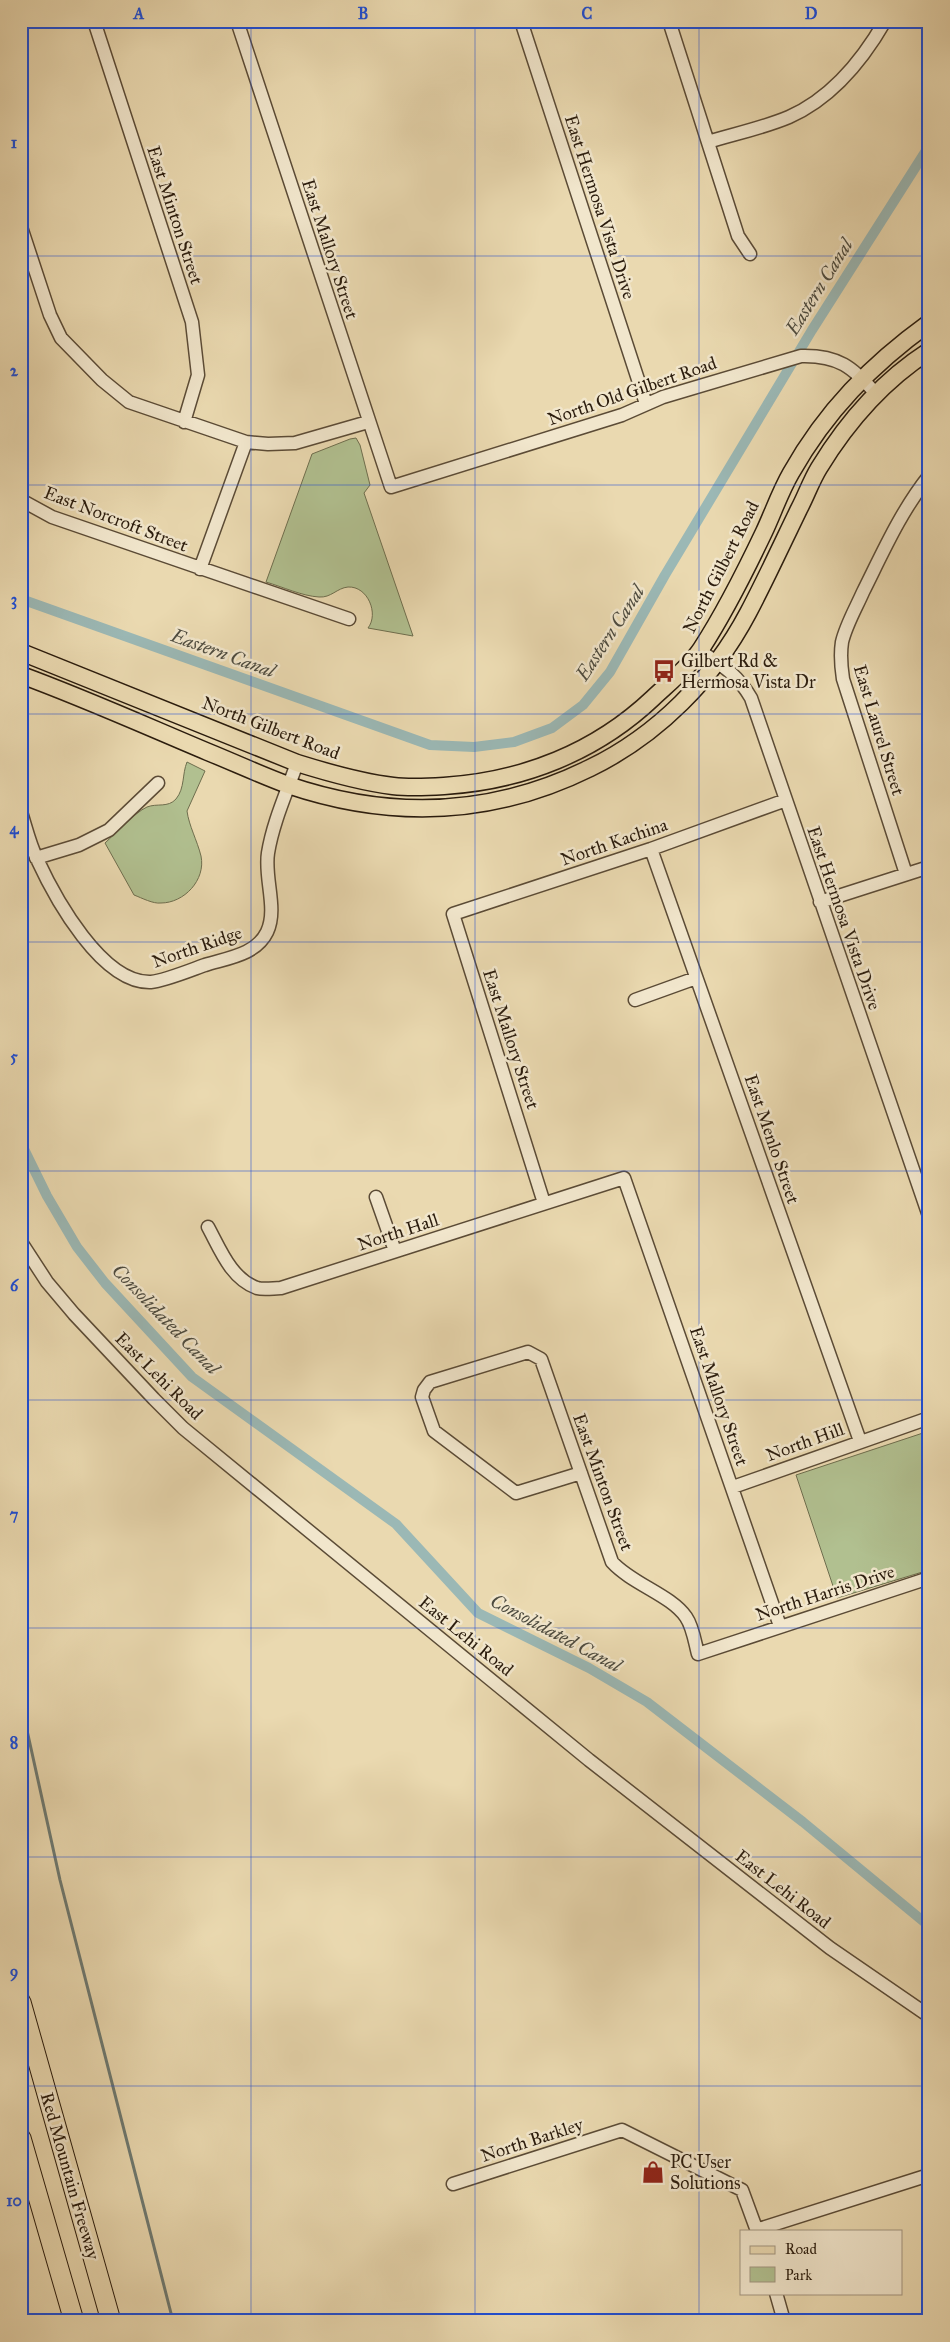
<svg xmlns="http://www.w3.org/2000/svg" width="950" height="2342" viewBox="0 0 950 2342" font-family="'IM FELL Great Primer',serif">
<rect width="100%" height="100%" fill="#ead9b0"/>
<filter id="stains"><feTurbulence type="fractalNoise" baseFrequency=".004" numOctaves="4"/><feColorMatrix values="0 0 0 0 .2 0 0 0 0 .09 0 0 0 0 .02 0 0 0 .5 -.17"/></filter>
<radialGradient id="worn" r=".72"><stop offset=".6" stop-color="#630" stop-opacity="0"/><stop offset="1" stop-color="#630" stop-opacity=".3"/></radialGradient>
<path fill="#b1c090" stroke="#6e6e4e" d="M 356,438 L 360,445 L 370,485 L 364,493 L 413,636 L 368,628 C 379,614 368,586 348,587 C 337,588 331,598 319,597 C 302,596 283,587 266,582 L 312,454 L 350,439 Z
M 187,762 L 205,771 L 187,811 C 189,826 197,840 201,856 C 206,880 184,903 161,903 C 153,904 142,898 134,895 L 105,843 C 116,833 134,813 147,807 C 157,803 168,808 176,799 C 185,788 182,774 187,762 Z
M 926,1432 L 929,1441 L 929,1570 L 837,1598 L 796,1475 Z"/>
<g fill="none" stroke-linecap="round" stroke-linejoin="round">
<path stroke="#6e7a72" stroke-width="3" d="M 21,1703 L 60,1880 L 173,2321"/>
<path stroke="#9bb8b5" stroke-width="10" d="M 21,599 L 430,745 L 474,747 L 514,742 L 552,728 L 583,705 L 610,672 L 665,575 L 812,330 L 929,146
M 21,1143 L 47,1196 L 77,1247 L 105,1283 L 192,1377 L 396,1524 L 478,1613 L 589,1668 L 647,1702 L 803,1822 L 929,1926"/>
<defs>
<path id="minor" d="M 94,21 L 192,322 L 198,375 L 184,422
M 237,21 L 391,487 L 622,415 L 663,397 L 801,356 C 838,355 853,367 876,394
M 521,21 L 646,404
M 669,21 L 738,236 L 750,254
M 708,142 C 734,134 763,128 789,117 C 832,98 862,61 885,21
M 21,227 L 50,315 L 61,338 L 102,380 L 129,402 L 246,442 L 268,444 L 295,443 L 368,422
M 21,500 L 52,517 L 349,619
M 200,569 L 246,442
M 700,651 C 723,666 737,674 751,698 L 929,1216
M 21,812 C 26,828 30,845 37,859 C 55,898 102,984 151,982 C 164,981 191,970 205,965 C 227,958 256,955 267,932 C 278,909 264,878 268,853 C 273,822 287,792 297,763
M 651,849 L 860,1441
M 36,858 L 79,845 L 109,830 L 158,783
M 906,874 L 843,679 C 841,666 840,655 842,642 C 846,625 856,608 863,592 C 883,552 901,511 929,476
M 820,902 L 929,867
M 635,1000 L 696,978
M 376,1197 L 395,1251
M 544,1203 L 453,914 L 651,849 L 786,800
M 208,1227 C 220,1249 231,1279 257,1288 C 264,1290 274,1288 281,1288 L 624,1178 L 780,1626
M 21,1242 L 47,1282 L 74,1314 L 154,1399 L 183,1428 L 589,1760 L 830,1948 L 929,2016
M 581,1473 L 516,1493 L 434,1431 L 422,1397 L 424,1390 L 430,1382 L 528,1352 L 541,1359 L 612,1562 C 632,1584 671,1595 686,1617 C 693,1627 695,1643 698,1654 L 929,1578
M 733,1487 L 929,1418
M 453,2184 L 622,2130 L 742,2190 L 757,2231
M 756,2230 L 929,2175
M 776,2293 L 784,2321"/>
<path id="major" d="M 21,652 L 297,763 C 329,773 360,782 393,786 C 410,788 428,787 444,786 C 523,781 596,752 653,698 C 669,683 689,667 701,649 C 725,612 745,572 764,532 C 773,513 780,492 791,473 C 826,411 871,365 929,323
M 21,675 C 84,698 146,726 208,752 C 235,763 261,775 288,785 C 391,820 493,816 590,768 C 658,735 713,679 748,613 C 766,579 782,544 799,509 C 806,496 811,481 819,468 C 847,422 884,380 929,351"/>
<path id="highway" d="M 21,2002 L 111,2321
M 21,2138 L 74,2321"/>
</defs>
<use href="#minor" stroke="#5b4b36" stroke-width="15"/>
<use href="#major" stroke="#2b1c0d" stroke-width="19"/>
<use href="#highway" stroke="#2b1c0d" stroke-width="21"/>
<use href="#minor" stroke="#f1e6cc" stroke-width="12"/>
<use href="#major" stroke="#ead9b0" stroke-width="16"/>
<use href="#highway" stroke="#ead9b0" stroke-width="19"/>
</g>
<path fill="none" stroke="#1d4ed8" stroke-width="1" stroke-opacity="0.55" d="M 251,21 L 251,2321M 475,21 L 475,2321M 699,21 L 699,2321M 21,256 L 929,256M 21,485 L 929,485M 21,714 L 929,714M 21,942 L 929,942M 21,1171 L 929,1171M 21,1400 L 929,1400M 21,1628 L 929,1628M 21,1857 L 929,1857M 21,2086 L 929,2086"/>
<defs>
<symbol id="bus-bare" viewBox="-9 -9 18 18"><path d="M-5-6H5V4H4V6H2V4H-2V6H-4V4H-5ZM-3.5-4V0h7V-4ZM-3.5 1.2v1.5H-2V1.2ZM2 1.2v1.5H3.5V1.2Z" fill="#8f2418" stroke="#f1e6cc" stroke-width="2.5" paint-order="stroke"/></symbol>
<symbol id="shop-bare" viewBox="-9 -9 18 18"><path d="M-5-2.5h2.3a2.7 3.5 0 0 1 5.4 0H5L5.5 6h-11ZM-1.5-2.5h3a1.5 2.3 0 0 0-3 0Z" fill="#8f2418" stroke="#f1e6cc" stroke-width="2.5" paint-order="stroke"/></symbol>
</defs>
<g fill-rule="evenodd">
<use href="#bus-bare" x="648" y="655" width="32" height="32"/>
<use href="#shop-bare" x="637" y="2156" width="32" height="32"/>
</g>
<g text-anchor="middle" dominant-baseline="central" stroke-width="5" stroke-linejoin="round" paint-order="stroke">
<g font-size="18" fill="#2b1c0d" stroke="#f1e6cc">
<text transform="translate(600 207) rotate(72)">East Hermosa Vista Drive</text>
<text transform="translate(175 215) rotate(72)">East Minton Street</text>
<text transform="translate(330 249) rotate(72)">East Mallory Street</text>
<text transform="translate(632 391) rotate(-19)">North Old Gilbert Road</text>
<text transform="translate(116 519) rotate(21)">East Norcroft Street</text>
<text transform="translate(721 567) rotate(-63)">North Gilbert Road</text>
<text transform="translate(271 728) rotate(21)">North Gilbert Road</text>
<text transform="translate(879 730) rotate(73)">East Laurel Street</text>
<text transform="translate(614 842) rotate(-19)">North Kachina</text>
<text transform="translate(844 918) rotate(71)">East Hermosa Vista Drive</text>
<text transform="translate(197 947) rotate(-19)">North Ridge</text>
<text transform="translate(511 1039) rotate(72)">East Mallory Street</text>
<text transform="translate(772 1139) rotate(71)">East Menlo Street</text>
<text transform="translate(398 1232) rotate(-18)">North Hall</text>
<text transform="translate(159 1376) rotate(45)">East Lehi Road</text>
<text transform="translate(719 1396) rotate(71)">East Mallory Street</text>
<text transform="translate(805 1442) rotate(-20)">North Hill</text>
<text transform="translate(603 1482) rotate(70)">East Minton Street</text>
<text transform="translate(825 1593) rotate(-18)">North Harris Drive</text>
<text transform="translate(466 1636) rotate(39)">East Lehi Road</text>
<text transform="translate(783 1889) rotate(38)">East Lehi Road</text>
<text transform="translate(532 2140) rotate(-18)">North Barkley</text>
<text transform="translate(70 2176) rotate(74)">Red Mountain Freeway</text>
</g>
<g font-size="18" fill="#2b1c0d" stroke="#f1e6cc" text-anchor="start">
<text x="681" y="661">Gilbert Rd &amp;<tspan x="681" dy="21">Hermosa Vista Dr</tspan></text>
<text x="670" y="2162">PC User<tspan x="670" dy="21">Solutions</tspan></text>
</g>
<g font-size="19" font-style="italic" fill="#4d4b3f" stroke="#f1e6cc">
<text transform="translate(819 287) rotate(-58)">Eastern Canal</text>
<text transform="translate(610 633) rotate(-57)">Eastern Canal</text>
<text transform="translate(223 653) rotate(20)">Eastern Canal</text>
<text transform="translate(166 1319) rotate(46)">Consolidated Canal</text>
<text transform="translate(556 1633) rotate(28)">Consolidated Canal</text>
</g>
</g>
<rect width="950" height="2342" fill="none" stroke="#ead9b0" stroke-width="55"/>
<rect x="740" y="2230" width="162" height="65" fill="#f1e6cc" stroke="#a29580"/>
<rect x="750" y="2246" width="25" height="8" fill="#ead9b0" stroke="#a29580"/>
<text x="785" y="2254" font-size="15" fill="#2b1c0d">Road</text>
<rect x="750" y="2267" width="25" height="15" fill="#b1c090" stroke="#a29580"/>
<text x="785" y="2280" font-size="15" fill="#2b1c0d">Park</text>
<rect x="28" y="28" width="894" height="2286" fill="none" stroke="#1d4ed8" stroke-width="2"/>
<g font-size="16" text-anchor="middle" font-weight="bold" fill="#1d4ed8">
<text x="139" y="19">A</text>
<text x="363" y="19">B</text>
<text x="587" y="19">C</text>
<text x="811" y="19">D</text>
<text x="14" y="148">1</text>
<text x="14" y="376">2</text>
<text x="14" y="605">3</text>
<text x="14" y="834">4</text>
<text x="14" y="1062">5</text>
<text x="14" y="1291">6</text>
<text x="14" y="1520">7</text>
<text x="14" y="1748">8</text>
<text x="14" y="1977">9</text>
<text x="14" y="2206">10</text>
</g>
<rect width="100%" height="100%" filter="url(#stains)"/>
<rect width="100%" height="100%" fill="url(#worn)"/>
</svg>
